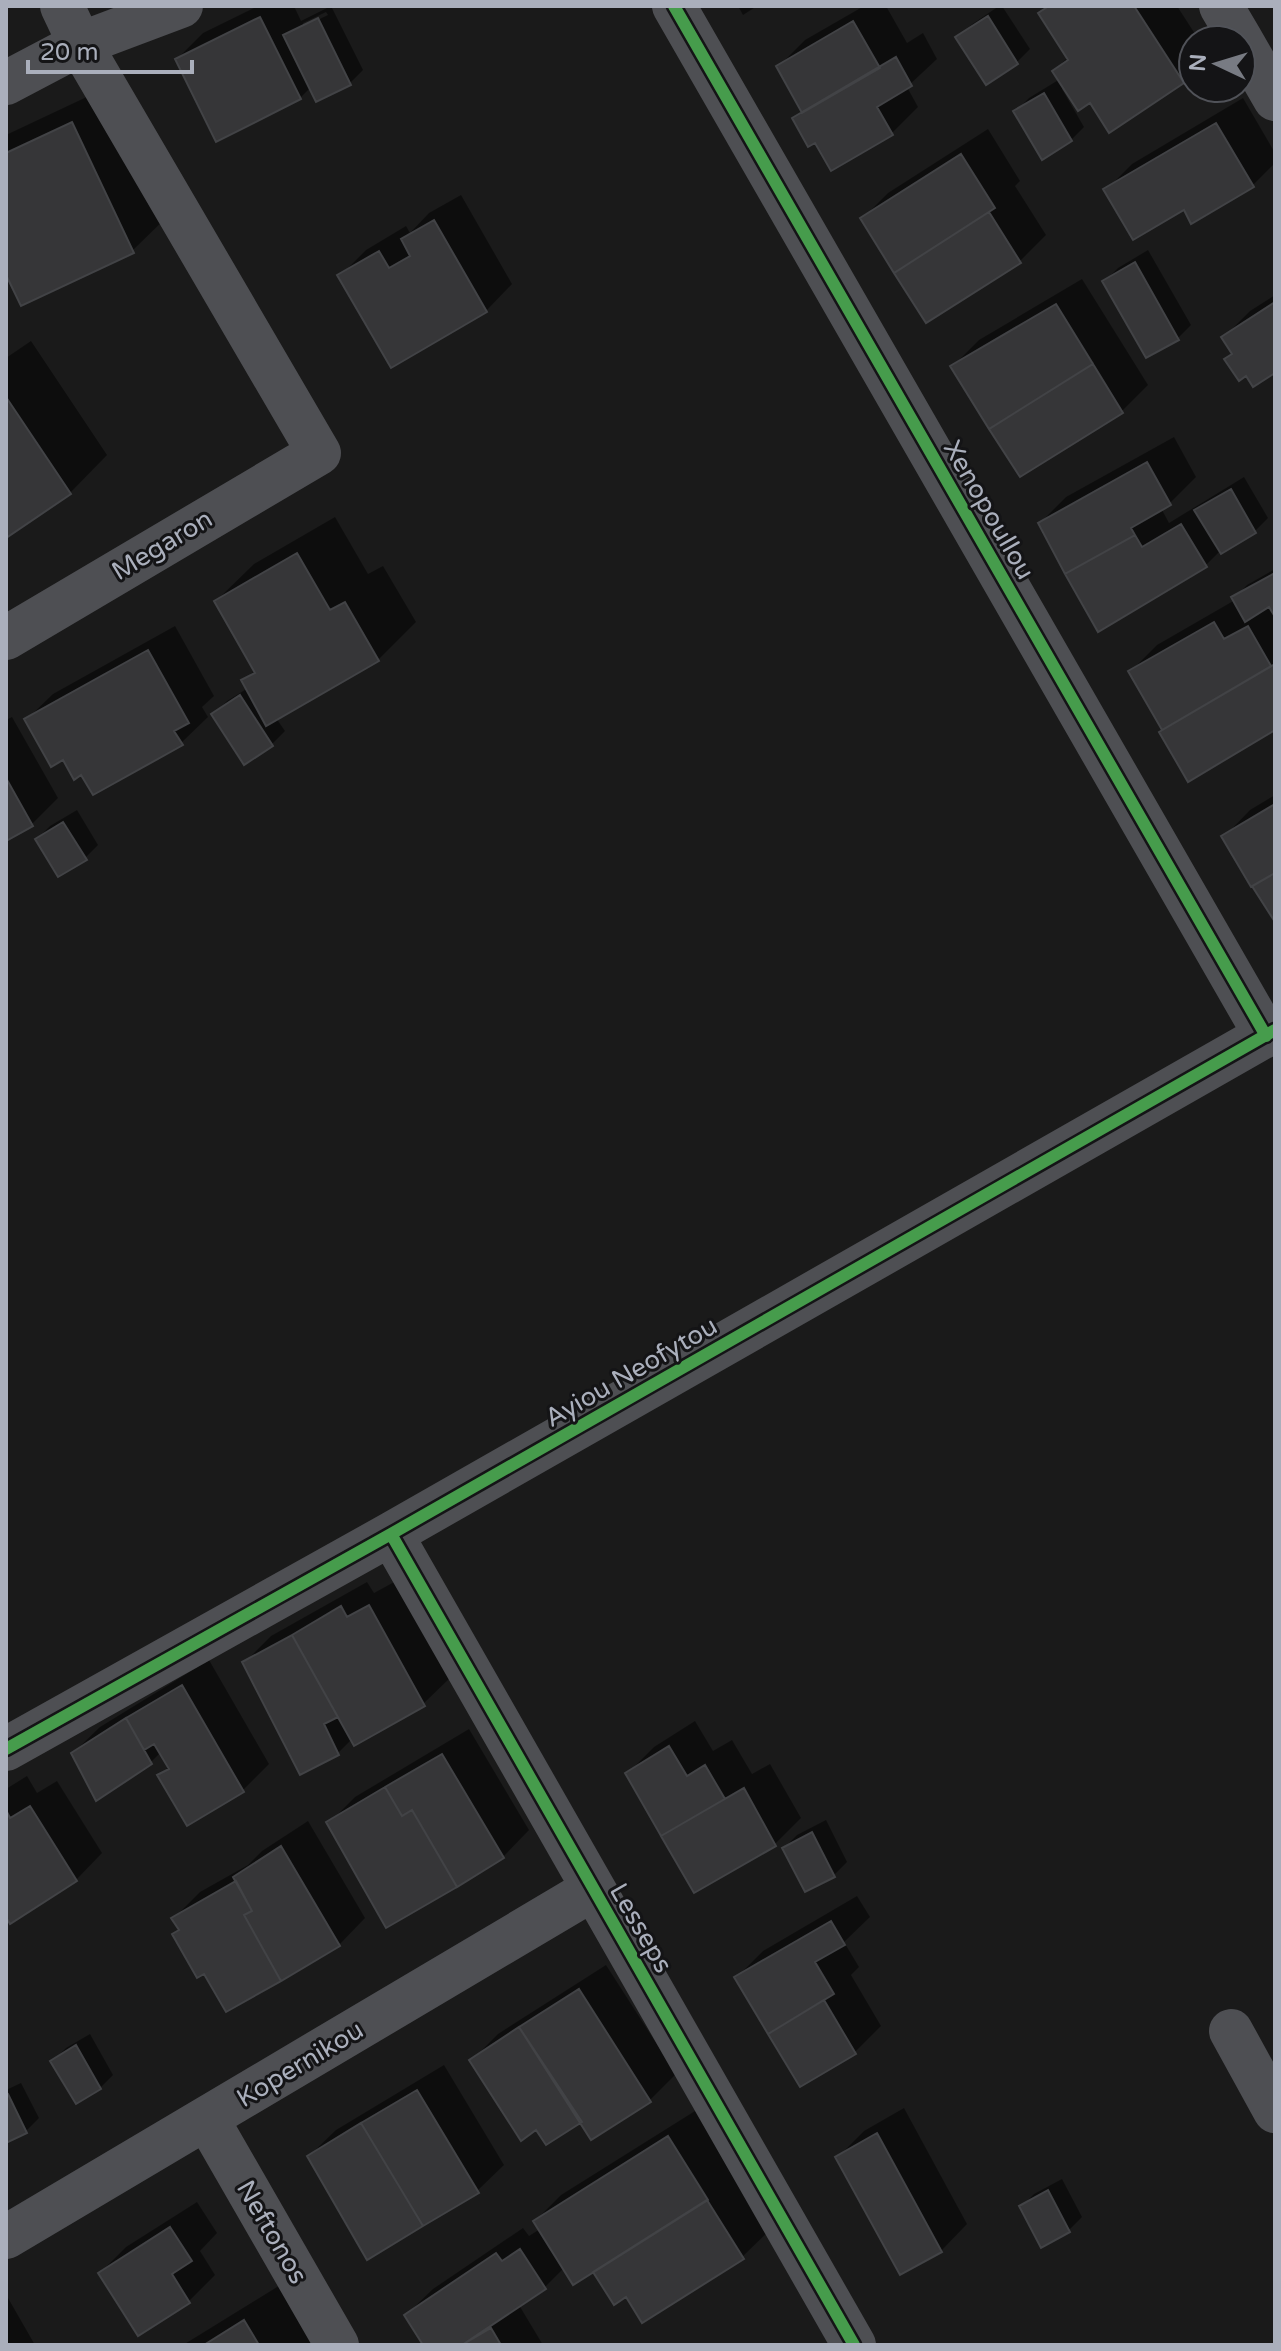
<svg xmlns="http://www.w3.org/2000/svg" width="1281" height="2351" viewBox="0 0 1281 2351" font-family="'Varela Round',sans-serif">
<rect width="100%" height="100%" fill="#1a1a1a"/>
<path fill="#0007" fill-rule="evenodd" d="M 258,6 L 294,6 L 301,21 L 331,6 L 363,70 L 350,83 L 311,87 L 300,98 L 177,59 L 203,33 ZM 326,12 L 328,15 L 303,27 L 303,23 Z
M 738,6 L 757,6 L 743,15 Z
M 864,6 L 886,6 L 907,43 L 923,33 L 937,59 L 907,87 L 918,107 L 892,133 L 816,140 L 794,118 L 803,110 L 778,67 L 805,40 Z
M 999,6 L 1002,6 L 1030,49 L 1017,62 L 986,82 L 958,38 L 971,25 Z
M 1048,6 L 1177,6 L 1199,40 L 1193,40 L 1193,71 L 1183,81 L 1090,101 L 1065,87 L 1062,89 L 1084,127 L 1071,140 L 1016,111 L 1029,98 L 1060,79 L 1054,71 L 1068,57 L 1041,13 Z
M 110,86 L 170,214 L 132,251 L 6,270 L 6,135 Z
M 1243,98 L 1275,153 L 1275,163 L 1252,186 L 1185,208 L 1106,190 L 1132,164 Z
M 988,129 L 1020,181 L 1015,186 L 1046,235 L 1020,261 L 926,321 L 862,219 L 888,193 Z
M 461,195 L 512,284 L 486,311 L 340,276 L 366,250 L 406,226 L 410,233 L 429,213 Z
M 1148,250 L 1191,325 L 1178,338 L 1105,281 L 1118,268 Z
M 1082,279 L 1148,385 L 1122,411 L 1020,474 L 953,366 L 979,340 Z
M 1275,295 L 1275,370 L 1246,373 L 1227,359 L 1233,352 L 1224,337 L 1250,311 Z
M 31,341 L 107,455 L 70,493 L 6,536 L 6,358 Z
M 1174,437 L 1196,477 L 1170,503 L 1161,508 L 1169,523 L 1244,477 L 1268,518 L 1255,531 L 1221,550 L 1206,565 L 1040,523 L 1066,497 Z
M 335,517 L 368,574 L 383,566 L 416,622 L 378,660 L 276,718 L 285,731 L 272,744 L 245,762 L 214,714 L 227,701 L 248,688 L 244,681 L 255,670 L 216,601 L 254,564 Z
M 1275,569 L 1275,728 L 1164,730 L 1131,671 L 1157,645 L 1235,600 L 1234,598 L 1247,585 Z
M 175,626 L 214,696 L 202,707 L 208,717 L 181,743 L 82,773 L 26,720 L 53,694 Z
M 12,717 L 58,798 L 32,824 L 6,839 L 6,720 Z
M 1275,795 L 1275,920 L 1224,837 L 1250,810 Z
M 77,810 L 98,845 L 85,858 L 37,839 L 50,826 Z
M 396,1581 L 450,1678 L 423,1704 L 352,1739 L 338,1753 L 301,1772 L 245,1662 L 271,1636 L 367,1582 L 374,1593 Z
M 209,1660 L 269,1764 L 243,1790 L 160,1776 L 169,1766 L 161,1752 L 150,1763 L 73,1753 L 100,1727 Z
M 695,1721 L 713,1751 L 732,1740 L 752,1774 L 770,1764 L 801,1818 L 775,1844 L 695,1890 L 628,1773 L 654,1747 Z
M 469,1729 L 529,1830 L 503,1857 L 329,1823 L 355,1797 Z
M 27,1776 L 37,1793 L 57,1781 L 102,1853 L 76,1880 L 11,1921 L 6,1913 L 6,1789 Z
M 826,1820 L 847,1862 L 834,1875 L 806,1890 L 784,1848 L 797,1835 Z
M 308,1821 L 365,1918 L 339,1945 L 174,1934 L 180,1928 L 174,1918 L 200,1892 L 248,1865 L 262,1851 Z
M 857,1896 L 870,1917 L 844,1942 L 859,1967 L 851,1975 L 881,2026 L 855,2052 L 737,1977 L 763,1951 Z
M 606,1965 L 676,2074 L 650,2100 L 592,2137 L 582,2119 L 537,2128 L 472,2060 L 498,2034 Z
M 90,2034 L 113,2075 L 100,2088 L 53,2061 L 66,2048 Z
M 444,2065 L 504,2165 L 477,2191 L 309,2156 L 336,2130 Z
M 21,2083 L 39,2118 L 26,2131 L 6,2141 L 6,2090 Z
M 904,2108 L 967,2224 L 941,2251 L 838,2157 L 864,2131 Z
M 695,2111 L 769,2231 L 742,2257 L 627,2294 L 594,2270 L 564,2268 L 545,2287 L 519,2305 L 543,2345 L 425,2345 L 406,2315 L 433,2289 L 523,2228 L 529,2236 L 540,2229 L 535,2221 L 561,2195 Z
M 1062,2179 L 1082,2217 L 1069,2230 L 1021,2207 L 1034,2194 Z
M 197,2202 L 217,2233 L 200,2251 L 215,2275 L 189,2301 L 100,2273 L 126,2247 Z
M 282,2284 L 318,2345 L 183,2345 Z
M 8,2298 L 35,2345 L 6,2345 L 6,2300 Z"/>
<path fill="#363638" stroke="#424346" stroke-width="2" d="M 1049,6 L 1134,6 L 1184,83 L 1109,133 L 1090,103 L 1078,111 L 1052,71 L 1068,60 L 1038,13 Z
M 988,16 L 1018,64 L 986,85 L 955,37 Z
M 260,17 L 301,99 L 216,142 L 175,59 Z
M 318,18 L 351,85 L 316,102 L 283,35 Z
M 853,21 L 880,68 L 802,113 L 776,66 Z
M 896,57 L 912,86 L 877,107 L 893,135 L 831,171 L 815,143 L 808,147 L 792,118 Z
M 1044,93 L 1072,141 L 1042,160 L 1013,111 Z
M 72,122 L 134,253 L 21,306 L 6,275 L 6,153 Z
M 1216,123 L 1254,187 L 1191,224 L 1184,210 L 1133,240 L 1103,189 Z
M 961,154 L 995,208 L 894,273 L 860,218 Z
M 989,212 L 1021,263 L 926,323 L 894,273 Z
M 434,220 L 487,312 L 391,368 L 337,275 L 379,251 L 389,268 L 410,256 L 401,239 Z
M 1135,262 L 1179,340 L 1146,358 L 1102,281 Z
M 1275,302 L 1275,373 L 1253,387 L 1246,376 L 1239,381 L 1224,359 L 1232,354 L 1221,337 Z
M 1056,304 L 1093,364 L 989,429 L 950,366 Z
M 1093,364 L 1123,413 L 1020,477 L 989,429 Z
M 6,397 L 71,494 L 6,538 Z
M 1147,462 L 1171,505 L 1131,528 L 1135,535 L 1065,574 L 1038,523 Z
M 1231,489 L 1256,533 L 1221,554 L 1194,510 Z
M 1181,524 L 1207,567 L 1098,632 L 1065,574 L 1135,535 L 1142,547 Z
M 297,553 L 330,610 L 345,602 L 379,661 L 266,726 L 241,680 L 255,673 L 214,601 Z
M 1275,573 L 1275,617 L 1269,607 L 1245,622 L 1231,597 Z
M 1214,622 L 1224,639 L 1248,626 L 1271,666 L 1162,730 L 1128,671 Z
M 148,650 L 189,723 L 174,731 L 183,745 L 93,795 L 81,775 L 74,780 L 63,760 L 51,767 L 24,719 Z
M 1275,664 L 1275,730 L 1188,782 L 1159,732 Z
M 240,695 L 273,746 L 244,765 L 211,714 Z
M 6,778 L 33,826 L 6,841 Z
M 1275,804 L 1275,873 L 1251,887 L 1221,836 Z
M 63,822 L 87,860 L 58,877 L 35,839 Z
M 1275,873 L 1275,922 L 1252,886 Z
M 369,1605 L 425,1706 L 354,1746 L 292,1635 L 341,1606 L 347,1617 Z
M 292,1635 L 338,1717 L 324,1724 L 339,1755 L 300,1775 L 242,1662 Z
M 182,1685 L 244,1792 L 187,1826 L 157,1775 L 169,1769 L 154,1744 L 144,1750 L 126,1718 Z
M 126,1718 L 152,1764 L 96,1801 L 71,1753 Z
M 669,1746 L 687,1776 L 705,1765 L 725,1799 L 661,1836 L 625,1773 Z
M 442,1754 L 504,1858 L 457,1887 L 412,1810 L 402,1816 L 385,1787 Z
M 385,1787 L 402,1816 L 412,1810 L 457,1887 L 386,1928 L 326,1822 Z
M 744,1788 L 776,1846 L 694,1893 L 661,1836 Z
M 30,1806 L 77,1881 L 10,1924 L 6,1917 L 6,1810 L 10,1818 Z
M 812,1832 L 835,1877 L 805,1892 L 782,1848 Z
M 281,1846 L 340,1946 L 281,1981 L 244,1915 L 252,1911 L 233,1877 Z
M 236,1881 L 252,1911 L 244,1915 L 281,1981 L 226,2012 L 204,1974 L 197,1978 L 172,1934 L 179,1930 L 171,1918 Z
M 831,1921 L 845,1945 L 815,1962 L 834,1994 L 768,2034 L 734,1977 Z
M 579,1989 L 651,2102 L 591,2140 L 519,2027 Z
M 824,2000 L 856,2054 L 800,2087 L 768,2034 Z
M 519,2027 L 582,2122 L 546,2145 L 536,2130 L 521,2141 L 469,2060 Z
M 76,2045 L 101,2089 L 76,2104 L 50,2061 Z
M 417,2090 L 479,2193 L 423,2226 L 361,2123 Z
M 8,2094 L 27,2133 L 6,2143 L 6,2095 Z
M 361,2123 L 423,2226 L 367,2260 L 307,2156 Z
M 877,2133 L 942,2252 L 900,2275 L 835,2157 Z
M 668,2136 L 708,2200 L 573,2285 L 533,2221 Z
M 1048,2190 L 1070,2232 L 1041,2248 L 1019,2206 Z
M 707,2200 L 744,2259 L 642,2323 L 626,2297 L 614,2305 L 593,2272 Z
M 170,2227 L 192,2261 L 172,2274 L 190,2303 L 138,2336 L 98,2273 Z
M 520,2249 L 546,2289 L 462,2345 L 423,2345 L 404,2315 L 496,2253 L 502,2261 Z
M 244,2320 L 259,2345 L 204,2345 Z
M 491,2328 L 501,2345 L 462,2345 Z"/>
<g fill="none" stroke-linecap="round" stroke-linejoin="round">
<path stroke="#4e4f53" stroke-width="44" d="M 674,6 L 1266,1036
M 1221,6 L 1241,40
M 1241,40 L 1275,99
M 6,83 L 80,44 L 181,6
M 6,638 L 319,453 L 80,44 L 62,6
M 391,1534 L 854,2345
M 6,1749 L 391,1534 L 1275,1030
M 1231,2031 L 1275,2111
M 207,2119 L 337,2345
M 6,2237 L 593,1889"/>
<defs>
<path id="cycleway" d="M 674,6 L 1266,1036
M 391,1534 L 854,2345
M 6,1749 L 391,1534 L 1275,1030"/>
</defs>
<use href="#cycleway" stroke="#141416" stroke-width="17"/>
<use href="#cycleway" stroke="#469c4c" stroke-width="12"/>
</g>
<g text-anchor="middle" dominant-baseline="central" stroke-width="6" stroke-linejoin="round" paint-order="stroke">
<g font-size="26" fill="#aaafbc" stroke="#141416">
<text transform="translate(989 510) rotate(60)">Xenopoullou</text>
<text transform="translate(162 545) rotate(-31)">Megaron</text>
<text transform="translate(631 1372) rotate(-30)">Ayiou Neofytou</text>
<text transform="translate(641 1928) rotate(60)">Lesseps</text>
<text transform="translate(300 2064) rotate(-31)">Kopernikou</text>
<text transform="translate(272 2232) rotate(60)">Neftonos</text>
</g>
</g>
<rect width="1281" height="2351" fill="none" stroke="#aaafbc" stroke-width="16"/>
<g transform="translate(1217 64) rotate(274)"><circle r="38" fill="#141416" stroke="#505258" stroke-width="2"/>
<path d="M0-6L14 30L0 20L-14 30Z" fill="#787b83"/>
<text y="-12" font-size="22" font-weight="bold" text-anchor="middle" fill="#aaafbc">N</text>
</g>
<path d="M28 60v12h164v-12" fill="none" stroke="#aaafbc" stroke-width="4"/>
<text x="40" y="60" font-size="24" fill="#aaafbc" stroke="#141416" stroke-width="6" paint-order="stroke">20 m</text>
</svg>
